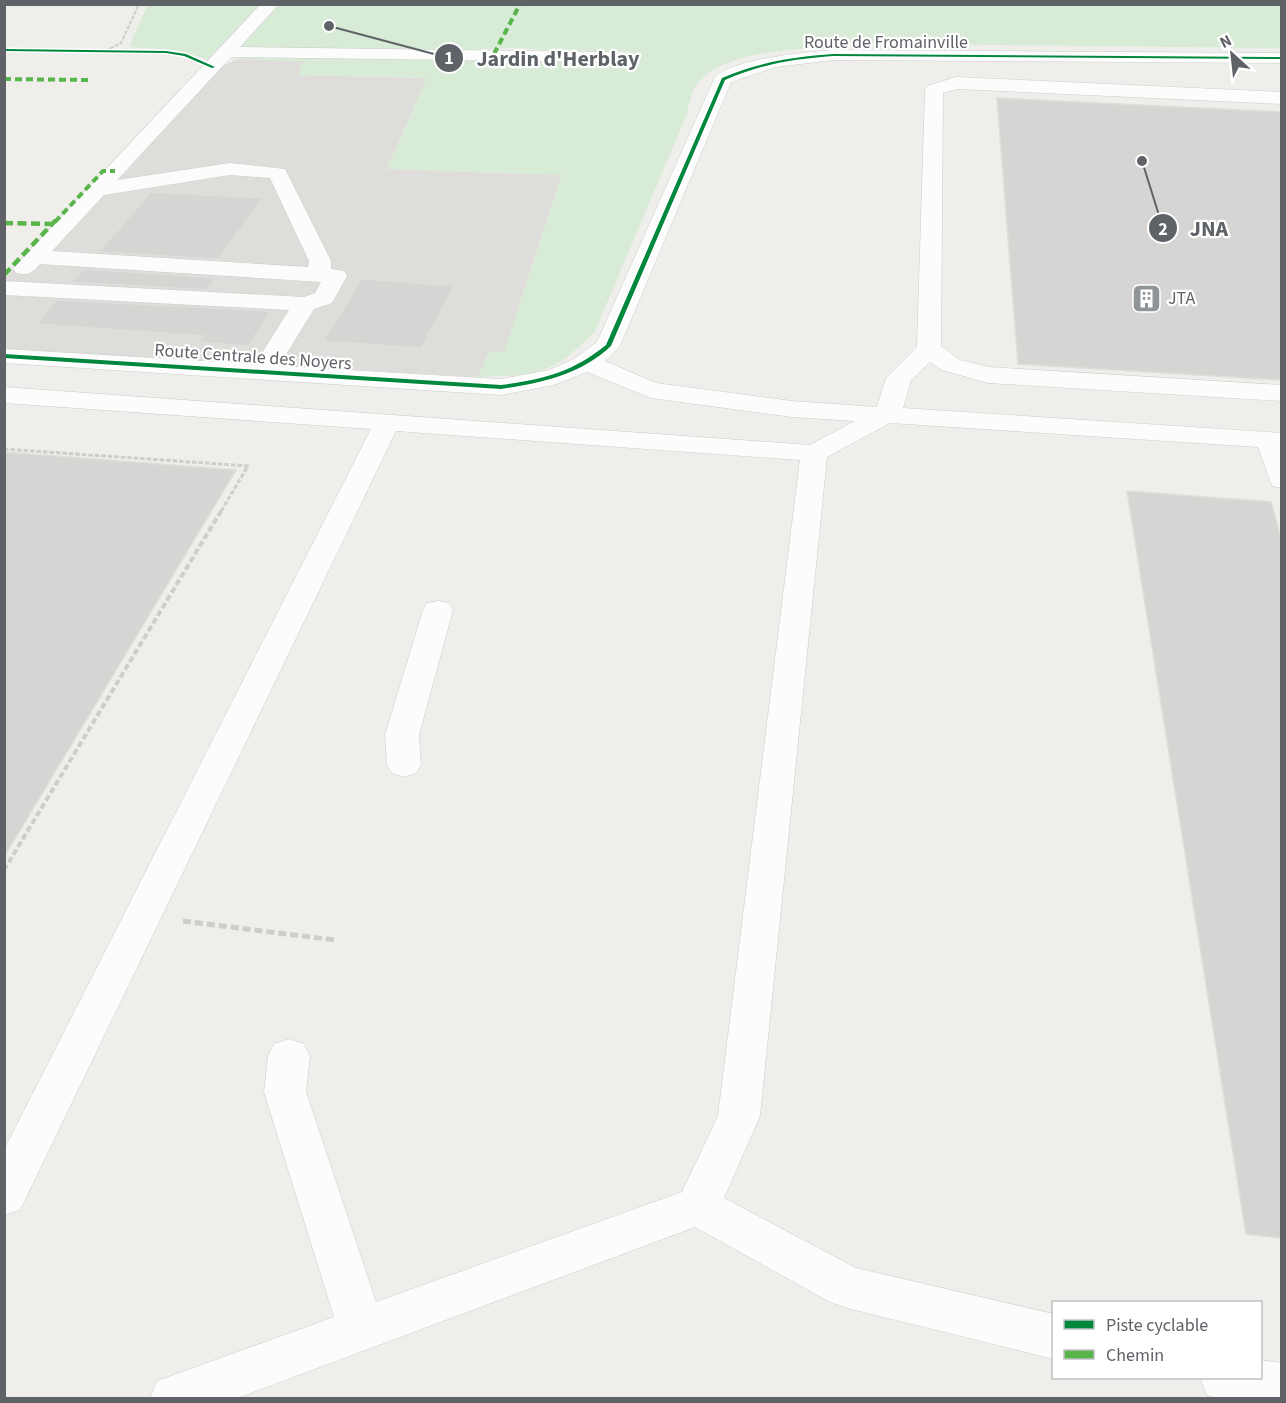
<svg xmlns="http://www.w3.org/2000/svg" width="1286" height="1403" viewBox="0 0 1286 1403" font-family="'Source Sans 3',sans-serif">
<rect width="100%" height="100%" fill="#efeeea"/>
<path fill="#dfddda" d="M 237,59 L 304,61 L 298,75 L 427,78 L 387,169 L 562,175 L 504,352 L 489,352 L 478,377 L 5,350 L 4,279 L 104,174 L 123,175 L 217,69 Z"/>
<path fill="#d8ebd6" d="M 148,4 L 1282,5 L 1281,48 L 820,43 L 824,47 C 785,51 724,51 697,84 C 691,91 689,105 687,114 L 595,331 C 554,375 535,375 478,377 L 489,352 L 504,352 L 562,175 L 387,169 L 427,78 L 298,75 L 303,61 L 237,59 L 243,57 L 600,60 L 618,58 L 630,51 L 595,52 L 509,48 L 467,50 L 266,49 L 211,60 L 175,50 L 129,47 Z"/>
<path fill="#d6d5d3" stroke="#deddd9" stroke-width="1.5" d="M 997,98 L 1281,112 L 1281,380 L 1018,364 Z
M 151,192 L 263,198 L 218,259 L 99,252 Z
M 84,269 L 216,278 L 207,290 L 72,282 Z
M 362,279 L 454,286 L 421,348 L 323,341 Z
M 57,300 L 271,311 L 248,346 L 199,342 L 204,336 L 36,324 Z
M 4,452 L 236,470 L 4,857 Z
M 1127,491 L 1271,502 L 1281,538 L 1281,1238 L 1246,1234 Z"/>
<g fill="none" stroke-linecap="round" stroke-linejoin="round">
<defs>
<path id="minor" d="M 261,4 L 279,4 L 240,47 L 606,52 L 612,53 L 615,57 L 612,61 L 606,62 L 231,57 L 117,180 L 230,163 L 285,169 L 331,261 L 331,269 L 344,271 L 347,276 L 332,303 L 314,309 L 279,366 L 501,379 L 549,370 L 574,359 L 597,342 L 714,79 C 728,59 808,52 833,50 L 1282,53 L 1282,63 L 833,60 L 776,67 L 731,82 L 620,346 L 605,361 L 656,383 L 792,401 L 877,407 L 886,378 L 917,347 L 925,90 L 927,86 L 956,77 L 1282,92 L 1282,104 L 957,89 L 943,93 L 941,346 L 960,360 L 989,367 L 1282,385 L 1282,401 L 988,383 L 942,370 L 930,362 L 911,380 L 903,408 L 1282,433 L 1282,488 L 1272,486 L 1258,447 L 890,423 L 827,457 L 760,1116 L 724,1198 L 856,1268 L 1054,1314 L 1054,1359 L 847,1308 L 830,1302 L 695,1227 L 237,1398 L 150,1398 L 157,1381 L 334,1317 L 264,1092 L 268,1056 L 274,1044 L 289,1039 L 304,1044 L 310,1056 L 306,1092 L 376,1302 L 682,1192 L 718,1116 L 800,460 L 396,431 L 20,1210 L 4,1215 L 4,1150 L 371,429 L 4,403 L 4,387 L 810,445 L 855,421 L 792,417 L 651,398 L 587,372 L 554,385 L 501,395 L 4,363 L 4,349 L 255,364 L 289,310 L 5,295 L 5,281 L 304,297 L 315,293 L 321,282 L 40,264 C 32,273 28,276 16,273 L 13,268 ZM 230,175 L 270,178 L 309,261 L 308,267 L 52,251 L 104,195 Z
M 438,601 L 449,603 L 453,610 L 419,735 L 421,765 L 416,773 L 404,777 L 392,773 L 387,765 L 385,735 L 423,610 L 427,603 Z
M 1260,1360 L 1282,1363 L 1282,1398 L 1217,1398 L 1207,1395 L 1200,1378 L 1260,1378 Z"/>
</defs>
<use href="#minor" stroke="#cbcccc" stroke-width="1"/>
<path stroke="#cacfcc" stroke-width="2" stroke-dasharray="4 1.5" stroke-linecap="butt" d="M 105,51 L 121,43 L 139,4"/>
<path stroke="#cacfcc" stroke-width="3" stroke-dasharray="4.5 2" stroke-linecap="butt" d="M 4,449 L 248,466 L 220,513"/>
<path stroke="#cacfcc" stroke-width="4" stroke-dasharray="6 3" stroke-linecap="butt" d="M 4,870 L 221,511"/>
<path stroke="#cacfcc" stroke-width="5" stroke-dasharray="8 4" stroke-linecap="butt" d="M 183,921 L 335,940"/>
<use href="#minor" fill="#fdfcfc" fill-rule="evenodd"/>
<path stroke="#58b549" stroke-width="4" stroke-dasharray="7 4" stroke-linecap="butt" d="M 494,54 L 520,4
M 4,79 L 88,80
M 55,222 L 103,171 L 115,171"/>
<path stroke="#58b549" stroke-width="4.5" stroke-dasharray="9 4.5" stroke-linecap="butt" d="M 4,223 L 52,224
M 4,275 L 56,220"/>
<defs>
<path id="cycleway" d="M 4,49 L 166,51 L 186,54 L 215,67 L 212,68 L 184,56 L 166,53 L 4,51 Z
M 833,54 L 1282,57 L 1282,59 L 833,56 C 794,59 761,64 725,80 L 611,346 C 580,375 541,383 501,389 L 4,358 L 4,354 L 501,385 C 544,379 571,373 606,345 L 722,78 C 759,62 793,57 833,54 Z"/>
</defs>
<use href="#cycleway" stroke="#fff" stroke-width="3"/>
<use href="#cycleway" fill="#00873e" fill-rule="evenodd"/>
</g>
<defs>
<symbol id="building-square" viewBox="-11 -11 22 22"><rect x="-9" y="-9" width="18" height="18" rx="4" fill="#919496" stroke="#fff"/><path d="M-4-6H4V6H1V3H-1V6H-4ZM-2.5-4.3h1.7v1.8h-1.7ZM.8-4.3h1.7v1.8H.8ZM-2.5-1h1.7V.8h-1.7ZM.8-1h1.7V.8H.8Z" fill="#fff"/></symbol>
</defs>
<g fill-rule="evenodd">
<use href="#building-square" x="1130" y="282" width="33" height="33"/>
</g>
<g text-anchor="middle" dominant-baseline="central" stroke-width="4.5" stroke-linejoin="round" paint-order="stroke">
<g font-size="18" fill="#5f6368" stroke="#fff">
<text x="886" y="42">Route de Fromainville</text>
<text transform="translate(253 357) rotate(4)">Route Centrale des Noyers</text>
</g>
<g font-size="18" fill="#5f6368" stroke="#fff" text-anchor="start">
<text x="1168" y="298">JTA</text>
</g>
</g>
<path fill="none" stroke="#5f6368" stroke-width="2" d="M329 26L449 58M1142 161L1163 228"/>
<g fill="#5f6368" stroke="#fff" stroke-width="2">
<circle cx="329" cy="26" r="6"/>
<circle cx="1142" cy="161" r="6"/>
<circle cx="449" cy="58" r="15"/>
<circle cx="1163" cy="228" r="15"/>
</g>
<g font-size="18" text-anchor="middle" font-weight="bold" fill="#fff">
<text x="449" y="64">1</text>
<text x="1163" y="235">2</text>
</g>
<g font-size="22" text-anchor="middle" font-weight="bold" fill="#5f6368" stroke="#fff" stroke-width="4.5" stroke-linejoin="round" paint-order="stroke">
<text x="558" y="66">Jardin d'Herblay</text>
<text x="1209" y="236">JNA</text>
</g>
<rect width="1286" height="1403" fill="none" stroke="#5f6368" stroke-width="12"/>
<rect x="1052" y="1301" width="210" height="78" fill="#ffffff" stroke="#bfc1c3" stroke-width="1.5"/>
<rect x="1064" y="1320" width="30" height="9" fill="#00873e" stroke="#bfc1c3" stroke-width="1.5"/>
<text x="1106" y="1331" font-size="18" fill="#5f6368">Piste cyclable</text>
<rect x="1064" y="1350" width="30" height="9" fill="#58b549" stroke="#bfc1c3" stroke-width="1.5"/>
<text x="1106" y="1361" font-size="18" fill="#5f6368">Chemin</text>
<g transform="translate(1232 54) rotate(333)" stroke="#ffffff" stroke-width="4.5" paint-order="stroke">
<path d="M0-4.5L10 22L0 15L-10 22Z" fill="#5f6368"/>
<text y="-9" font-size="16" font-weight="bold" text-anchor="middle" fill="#5f6368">N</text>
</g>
</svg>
